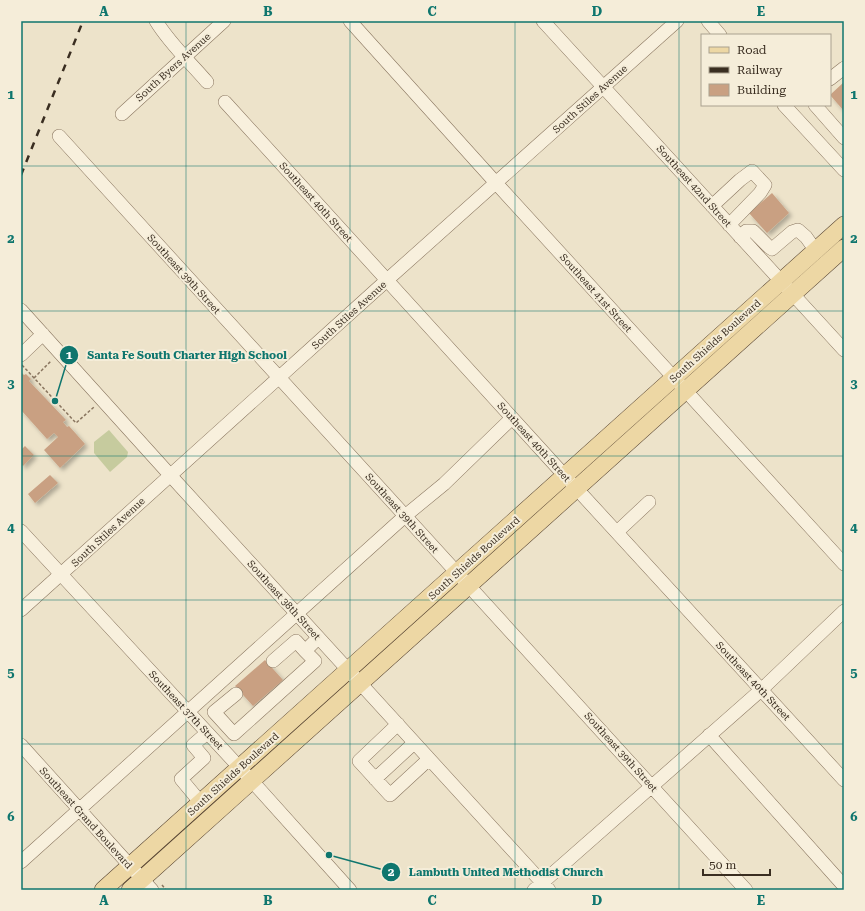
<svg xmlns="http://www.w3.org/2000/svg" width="865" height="911" viewBox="0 0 865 911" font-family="'Roboto Serif',serif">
<defs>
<filter id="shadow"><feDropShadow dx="3" dy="3" stdDeviation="2" flood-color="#0004"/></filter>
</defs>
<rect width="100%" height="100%" fill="#ede3ca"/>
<path fill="#c6cb9e" d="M 109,430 L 128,452 L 127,457 L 110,472 L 94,453 L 94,442 Z"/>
<path fill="#c9a082" filter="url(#shadow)" d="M 844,82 L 844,111 L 830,95 Z
M 772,193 L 789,213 L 767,233 L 749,213 Z
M 21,372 L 24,375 L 26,374 L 31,379 L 29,381 L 66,420 L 63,422 L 67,427 L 69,426 L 85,444 L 60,468 L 44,450 L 58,437 L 54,433 L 47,439 L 21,410 Z
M 25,446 L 34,455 L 23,466 L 21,464 L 21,450 Z
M 50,475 L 58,483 L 35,503 L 28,494 Z
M 265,660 L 283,680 L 253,706 L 235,686 Z"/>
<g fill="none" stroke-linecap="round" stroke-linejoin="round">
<defs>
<path id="minor" d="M 156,21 C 170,44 190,62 207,82
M 350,21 L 496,183 L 844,564
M 543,21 L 844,350
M 708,21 L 720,35
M 830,79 L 844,68
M 225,102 L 565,476 L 844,780
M 784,105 L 844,170
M 815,105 L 844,138
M 122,114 L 224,21
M 59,136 L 746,890
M 712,206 L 740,180 L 752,171 L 765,185 L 760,193 L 729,225
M 740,237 L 746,231 L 753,231 L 769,247 L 772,249 L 792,232 L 798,230 L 806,237 L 816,251
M 21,310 L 170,475 L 549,890
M 21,355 L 43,334
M 21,531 L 252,781 L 350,890
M 617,532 L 649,502
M 21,610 L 387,280 L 677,21
M 273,661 L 296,641 L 305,651
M 236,694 L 214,712 L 234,734 L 315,661 L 305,651 L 318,638
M 398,724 L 359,761 L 390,795 L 429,759
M 709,735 L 844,886
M 21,745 L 152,890
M 375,779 L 414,743
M 201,803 L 181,779 L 204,758 L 193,745 L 207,733
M 21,862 L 405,516 L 444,484 L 512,418
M 534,890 L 761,690 L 844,611"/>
<path id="major" d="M 103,890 L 844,225
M 130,890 L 844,248"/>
</defs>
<use href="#minor" stroke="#89755f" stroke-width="14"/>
<use href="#major" stroke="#574432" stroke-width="18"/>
<path stroke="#89755f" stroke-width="1.5" stroke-dasharray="3 2" stroke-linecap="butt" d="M 22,365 L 76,423 L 94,407
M 34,378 L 51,361
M 162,885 L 166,890"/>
<use href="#minor" stroke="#f8f0dd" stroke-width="13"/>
<use href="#major" stroke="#edd7a4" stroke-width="17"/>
<path stroke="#3a2e21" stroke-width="2.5" stroke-dasharray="7 7" stroke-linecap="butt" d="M 21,175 L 83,21"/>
</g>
<path fill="none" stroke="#0f766e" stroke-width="1" stroke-opacity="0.55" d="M 186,21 L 186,890M 350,21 L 350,890M 515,21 L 515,890M 679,21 L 679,890M 21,166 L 844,166M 21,311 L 844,311M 21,456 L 844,456M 21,600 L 844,600M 21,744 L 844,744"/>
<g text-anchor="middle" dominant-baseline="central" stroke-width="4" stroke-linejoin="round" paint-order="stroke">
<g font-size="10" fill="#3a2e21" stroke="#f5edd9">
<text transform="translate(173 67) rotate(-42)">South Byers Avenue</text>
<text transform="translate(590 99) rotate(-42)">South Stiles Avenue</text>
<text transform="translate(694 186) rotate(48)">Southeast 42nd Street</text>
<text transform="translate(316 202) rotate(48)">Southeast 40th Street</text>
<text transform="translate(184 274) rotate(48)">Southeast 39th Street</text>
<text transform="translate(596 293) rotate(48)">Southeast 41st Street</text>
<text transform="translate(349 315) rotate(-42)">South Stiles Avenue</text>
<text transform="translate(715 341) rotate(-42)">South Shields Boulevard</text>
<text transform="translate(534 442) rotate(48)">Southeast 40th Street</text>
<text transform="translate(402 513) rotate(48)">Southeast 39th Street</text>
<text transform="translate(108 532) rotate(-43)">South Stiles Avenue</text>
<text transform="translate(474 558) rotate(-42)">South Shields Boulevard</text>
<text transform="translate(284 600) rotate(48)">Southeast 38th Street</text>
<text transform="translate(753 681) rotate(47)">Southeast 40th Street</text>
<text transform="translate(186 710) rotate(47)">Southeast 37th Street</text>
<text transform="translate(621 752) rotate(48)">Southeast 39th Street</text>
<text transform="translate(233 774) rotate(-42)">South Shields Boulevard</text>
<text transform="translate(86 818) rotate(48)">Southeast Grand Boulevard</text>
</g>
</g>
<path fill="none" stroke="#0f766e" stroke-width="1.5" d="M55 401L69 355M329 855L391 872"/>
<g fill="#0f766e" stroke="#f5edd9" stroke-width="1.5">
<circle cx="55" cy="401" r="4"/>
<circle cx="329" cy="855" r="4"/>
<circle cx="69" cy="355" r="10"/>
<circle cx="391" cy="872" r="10"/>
</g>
<g font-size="12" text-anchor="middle" font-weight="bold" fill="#fff">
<text x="69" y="359">1</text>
<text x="391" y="876">2</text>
</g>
<g font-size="11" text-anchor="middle" font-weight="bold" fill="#0f766e" stroke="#f5edd9" stroke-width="4" stroke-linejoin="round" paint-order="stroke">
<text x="187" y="359">Santa Fe South Charter High School</text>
<text x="506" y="876">Lambuth United Methodist Church</text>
</g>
<rect width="865" height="911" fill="none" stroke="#f5edd9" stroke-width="44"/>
<rect x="701" y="34" width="130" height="72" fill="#f5edd9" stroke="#aaa18f"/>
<rect x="709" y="47" width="20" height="6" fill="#edd7a4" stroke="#aaa18f"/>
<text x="737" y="54" font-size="12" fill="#3a2e21">Road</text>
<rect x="709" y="67" width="20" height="6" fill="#3a2e21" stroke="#aaa18f"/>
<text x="737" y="74" font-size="12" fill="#3a2e21">Railway</text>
<rect x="709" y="84" width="20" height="12" fill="#c9a082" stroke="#aaa18f"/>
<text x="737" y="94" font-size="12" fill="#3a2e21">Building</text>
<path d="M703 869v6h67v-6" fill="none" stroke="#3a2e21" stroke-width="2"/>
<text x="709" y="869" font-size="12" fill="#3a2e21" stroke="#f5edd9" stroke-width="3" paint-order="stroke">50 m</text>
<rect x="22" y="22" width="821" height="867" fill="none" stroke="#0f766e" stroke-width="1.5"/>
<g font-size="13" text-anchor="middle" font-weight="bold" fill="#0f766e">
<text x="104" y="16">A</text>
<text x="268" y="16">B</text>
<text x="432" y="16">C</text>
<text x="597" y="16">D</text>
<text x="761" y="16">E</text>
<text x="11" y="99">1</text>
<text x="854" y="99">1</text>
<text x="11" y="243">2</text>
<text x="854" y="243">2</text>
<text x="11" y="388">3</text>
<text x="854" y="388">3</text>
<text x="11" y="532">4</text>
<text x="854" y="532">4</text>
<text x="11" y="677">5</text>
<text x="854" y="677">5</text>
<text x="11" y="821">6</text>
<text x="854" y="821">6</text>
<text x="104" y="905">A</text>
<text x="268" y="905">B</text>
<text x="432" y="905">C</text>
<text x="597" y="905">D</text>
<text x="761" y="905">E</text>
</g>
</svg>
